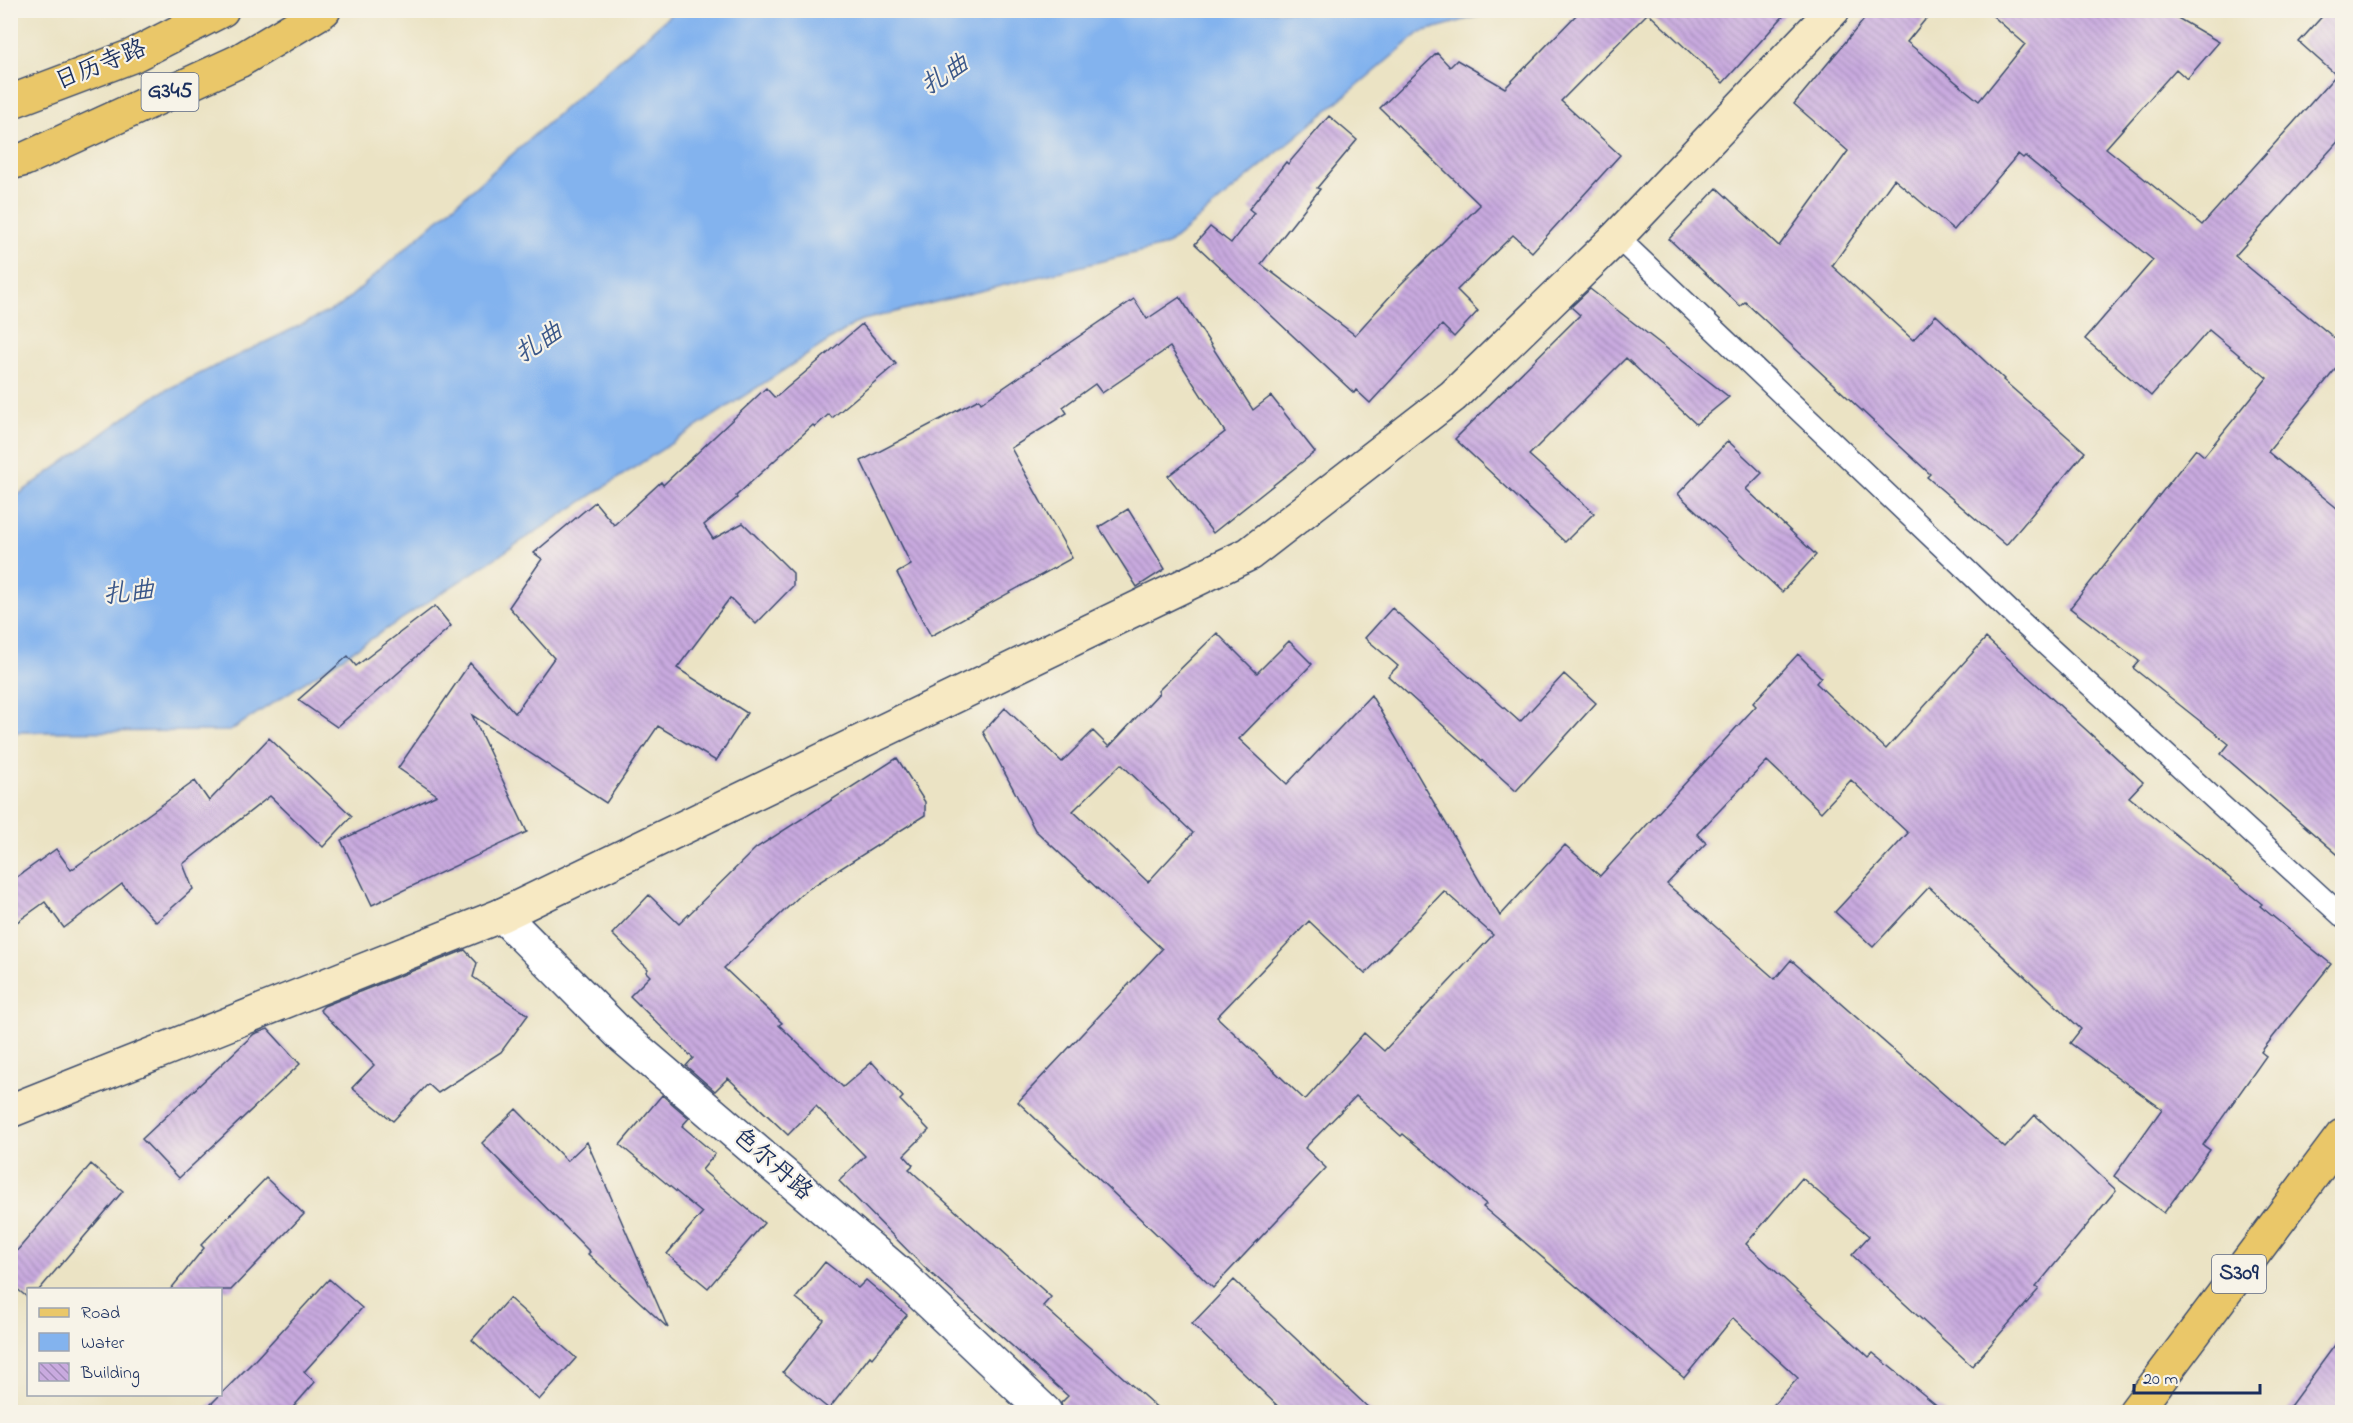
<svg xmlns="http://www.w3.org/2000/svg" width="2353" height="1423" viewBox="0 0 2353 1423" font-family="'Indie Flower','LXGW WenKai TC',sans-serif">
<defs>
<pattern id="building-back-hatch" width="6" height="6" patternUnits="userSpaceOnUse" patternTransform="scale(1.5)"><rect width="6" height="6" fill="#c9aadf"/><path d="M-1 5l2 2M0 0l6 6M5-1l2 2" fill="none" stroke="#a28bb8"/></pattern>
</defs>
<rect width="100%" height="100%" fill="#f7f3e8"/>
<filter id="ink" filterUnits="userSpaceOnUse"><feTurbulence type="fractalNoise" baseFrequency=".0167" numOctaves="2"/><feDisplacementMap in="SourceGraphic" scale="12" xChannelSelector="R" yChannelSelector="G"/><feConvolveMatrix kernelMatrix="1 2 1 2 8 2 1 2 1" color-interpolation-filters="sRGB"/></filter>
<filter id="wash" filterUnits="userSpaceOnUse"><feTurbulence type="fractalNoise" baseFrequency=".008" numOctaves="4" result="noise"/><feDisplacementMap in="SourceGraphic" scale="24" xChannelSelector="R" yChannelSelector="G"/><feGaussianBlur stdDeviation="1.35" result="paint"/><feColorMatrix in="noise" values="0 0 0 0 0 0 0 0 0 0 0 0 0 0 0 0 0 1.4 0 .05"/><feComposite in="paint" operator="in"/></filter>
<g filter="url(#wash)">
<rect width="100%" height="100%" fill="#ebe3c4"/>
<path fill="#83b3ee" stroke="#4f71a6" stroke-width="1.5" d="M 676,10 L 1497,11 L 1421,32 L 1167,245 L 859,321 L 230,731 L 11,732 L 11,500 L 158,394 L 340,306 Z"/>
<g id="blocks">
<path fill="url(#building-back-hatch)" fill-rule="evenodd" d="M 1581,10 L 1789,10 L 1723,83 L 1648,13 L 1561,101 L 1620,155 L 1532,252 L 1513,235 L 1457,290 L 1478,311 L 1454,337 L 1442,325 L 1370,403 L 1356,390 L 1354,393 L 1195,244 L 1210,227 L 1231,243 L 1254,213 L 1249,209 L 1286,162 L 1288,164 L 1329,116 L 1357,140 L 1317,188 L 1320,189 L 1261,264 L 1355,335 L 1401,284 L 1480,205 L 1380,108 L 1437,53 L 1450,67 L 1457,60 L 1505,88 Z
M 1872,10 L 1933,10 L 1907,42 L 1979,101 L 2025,44 L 1986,10 L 2164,10 L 2219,42 L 2187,79 L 2176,69 L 2106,148 L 2202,225 L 2336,75 L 2299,42 L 2328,10 L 2343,10 L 2343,136 L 2235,256 L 2343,345 L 2343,360 L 2268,452 L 2343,513 L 2343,859 L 2221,754 L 2229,744 L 2133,668 L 2139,661 L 2070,608 L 2196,449 L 2204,456 L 2267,378 L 2209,330 L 2151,396 L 2085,339 L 2153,260 L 2025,156 L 2023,158 L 2018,154 L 1954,230 L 1894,179 L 1832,266 L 1913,340 L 1936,315 L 2004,379 L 2003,380 L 2085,452 L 2006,545 L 1927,477 L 1930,474 L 1745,302 L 1740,306 L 1669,239 L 1717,188 L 1779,246 L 1848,151 L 1794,104 Z
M 1590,289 L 1729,397 L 1696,424 L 1626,358 L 1529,455 L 1594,513 L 1565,542 L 1455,439 L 1580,315 L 1571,307 Z
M 1180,297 L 1253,410 L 1271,396 L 1315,452 L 1213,533 L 1168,476 L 1225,432 L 1170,347 L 1102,393 L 1095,384 L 1063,407 L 1067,413 L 1011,448 L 1072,558 L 931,636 L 897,573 L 911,565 L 861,461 L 979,399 L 981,403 L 1134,299 L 1147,319 Z
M 862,324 L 896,364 L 832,418 L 829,414 L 815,427 L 813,425 L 736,496 L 737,498 L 704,525 L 713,539 L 743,523 L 793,573 L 793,586 L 756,624 L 730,598 L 677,668 L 747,713 L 716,761 L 658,726 L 606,803 L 472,715 L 527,832 L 372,905 L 341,840 L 437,795 L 398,768 L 470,663 L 515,713 L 554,658 L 509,607 L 542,559 L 534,553 L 595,502 L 614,525 L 661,482 L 663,485 L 766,388 L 775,398 Z
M 1728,441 L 1762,473 L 1746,489 L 1816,555 L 1782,592 L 1678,494 Z
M 1128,509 L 1165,569 L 1137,587 L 1099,527 Z
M 435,606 L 451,626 L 337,727 L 298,700 L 348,656 L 356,666 Z
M 1392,608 L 1520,722 L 1564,674 L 1596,703 L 1516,791 L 1388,676 L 1398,666 L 1365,638 Z
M 1217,633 L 1257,673 L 1289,641 L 1312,664 L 1239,739 L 1287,784 L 1371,695 L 1500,916 L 1565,845 L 1600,876 L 1756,706 L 1753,703 L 1798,654 L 1821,677 L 1816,683 L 1886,749 L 1986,638 L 2143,782 L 2129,797 L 2262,904 L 2260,906 L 2331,964 L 2261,1052 L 2266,1056 L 2203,1145 L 2210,1150 L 2164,1213 L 2114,1176 L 2162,1109 L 2070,1043 L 2081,1029 L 1929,887 L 1873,947 L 1835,912 L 1908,833 L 1851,780 L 1821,812 L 1767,761 L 1697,834 L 1706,843 L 1667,884 L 1775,979 L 1791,960 L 2005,1148 L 2035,1115 L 2116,1190 L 2036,1287 L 2039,1289 L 1972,1366 L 1852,1255 L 1869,1236 L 1802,1178 L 1746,1244 L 1869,1357 L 1873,1353 L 1946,1413 L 1766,1413 L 1798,1378 L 1733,1318 L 1684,1378 L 1483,1207 L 1486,1204 L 1403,1134 L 1401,1136 L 1356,1096 L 1305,1148 L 1326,1168 L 1213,1288 L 1018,1102 L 1162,949 L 1035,830 L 983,732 L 1005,708 L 1062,762 L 1093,731 L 1109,747 L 1159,693 L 1158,691 ZM 1121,764 L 1193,833 L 1148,882 L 1073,811 ZM 1444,891 L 1493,935 L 1384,1051 L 1364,1033 L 1305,1100 L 1217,1017 L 1309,921 L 1365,974 Z
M 269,738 L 352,816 L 323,847 L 270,796 L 183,864 L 193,889 L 156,922 L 122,884 L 64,928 L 45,902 L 10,927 L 10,882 L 56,849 L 71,870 L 195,781 L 209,801 Z
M 897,758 L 925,802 L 925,815 L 805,891 L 724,968 L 782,1023 L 779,1025 L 843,1087 L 872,1062 L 903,1097 L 900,1100 L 929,1130 L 904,1155 L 913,1165 L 909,1169 L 1051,1297 L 1043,1306 L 1163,1413 L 1063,1413 L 1061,1403 L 1068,1396 L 924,1267 L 839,1181 L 865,1156 L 816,1106 L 788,1135 L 728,1078 L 715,1091 L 686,1066 L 693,1058 L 630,996 L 650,976 L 646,972 L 648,969 L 612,934 L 649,895 L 679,924 L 756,848 Z
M 465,950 L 477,963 L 473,977 L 528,1015 L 501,1052 L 438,1093 L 428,1084 L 393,1121 L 352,1088 L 374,1065 L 320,1010 L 324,1006 Z
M 268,1029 L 300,1064 L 179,1178 L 142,1139 L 254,1034 Z
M 662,1095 L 689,1118 L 682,1126 L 715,1154 L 702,1170 L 764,1223 L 708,1288 L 667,1254 L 702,1213 L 620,1145 Z
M 516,1109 L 567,1161 L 587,1142 L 668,1328 L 588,1254 L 590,1252 L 482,1143 Z
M 91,1164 L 123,1191 L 39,1290 L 28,1290 L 28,1298 L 10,1283 L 10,1259 Z
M 266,1178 L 304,1214 L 231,1290 L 170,1290 L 204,1248 L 201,1245 Z
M 825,1262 L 858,1288 L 866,1280 L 907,1315 L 872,1358 L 870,1356 L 829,1409 L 783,1372 L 824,1320 L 796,1298 Z
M 329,1279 L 362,1308 L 304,1372 L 315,1382 L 288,1413 L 202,1413 L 254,1361 Z
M 1234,1280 L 1374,1413 L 1285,1413 L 1192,1324 Z
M 509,1298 L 576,1358 L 539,1400 L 472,1340 Z
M 2343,1334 L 2343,1413 L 2285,1413 Z"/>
</g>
</g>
<g filter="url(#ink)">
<use href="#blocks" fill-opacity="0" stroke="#3a4a6d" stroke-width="1.5"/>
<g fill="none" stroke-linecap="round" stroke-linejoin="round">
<defs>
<path id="lane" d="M 1617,237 L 2018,619 L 2342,916"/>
<path id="street" d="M 502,915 L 623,1037 L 901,1275 L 1045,1412"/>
<path id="secondary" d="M 10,1111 L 502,915 L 1249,554 L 1453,396 L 1617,237 L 1833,10"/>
<path id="primary" d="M 2135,1412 L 2342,1136"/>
<path id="highway" d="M 10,102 L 132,56 L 222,10
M 10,163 L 25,159 L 239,61 L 324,10"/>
</defs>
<use href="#lane" stroke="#3a4a6d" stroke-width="24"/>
<use href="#street" stroke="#3a4a6d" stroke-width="36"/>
<use href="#secondary" stroke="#3a4a6d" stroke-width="36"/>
<use href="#primary" stroke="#3a4a6d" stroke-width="36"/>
<use href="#highway" stroke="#3a4a6d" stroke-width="36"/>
<use href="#lane" stroke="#fff" stroke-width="21"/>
<use href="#street" stroke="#fff" stroke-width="33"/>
<use href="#secondary" stroke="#f7e9c3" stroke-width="33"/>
<use href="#primary" stroke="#eac769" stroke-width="33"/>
<use href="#highway" stroke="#eac769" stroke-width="33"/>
</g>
</g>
<g text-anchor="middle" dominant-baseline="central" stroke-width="4.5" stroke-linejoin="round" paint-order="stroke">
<g fill="#f7f3e8" stroke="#5d6a87" stroke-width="1.5">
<rect x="141.5" y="73" width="57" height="38" rx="4.5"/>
<rect x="2212" y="1255" width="54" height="38" rx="4.5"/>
</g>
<g font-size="22" font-weight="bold" fill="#1b2f5e">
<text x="170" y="92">G345</text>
<text x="2239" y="1274">S309</text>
</g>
<g font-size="24" fill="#1b2f5e" stroke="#f7f3e8">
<text transform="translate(101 66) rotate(-22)">日历寺路</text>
<text transform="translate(772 1165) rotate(41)">色尔丹路</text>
</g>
<g font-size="26" font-style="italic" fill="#3a5789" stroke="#f7f3e8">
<text transform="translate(946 76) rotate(-33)">扎曲</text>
<text transform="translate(540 344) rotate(-33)">扎曲</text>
<text transform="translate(129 594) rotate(-6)">扎曲</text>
</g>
</g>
<rect width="2353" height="1423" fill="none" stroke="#f7f3e8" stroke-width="36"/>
<rect x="27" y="1288" width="195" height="108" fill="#f7f3e8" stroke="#9fa5b1" stroke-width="1.5"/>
<rect x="39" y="1308" width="30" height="9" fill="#eac769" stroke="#9fa5b1" stroke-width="1.5"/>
<text x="81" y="1318" font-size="18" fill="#1b2f5e">Road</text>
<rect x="39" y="1333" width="30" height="18" fill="#83b3ee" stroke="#9fa5b1" stroke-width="1.5"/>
<text x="81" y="1348" font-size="18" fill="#1b2f5e">Water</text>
<rect x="39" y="1363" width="30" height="18" fill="url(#building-back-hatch)" stroke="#9fa5b1" stroke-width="1.5"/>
<text x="81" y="1378" font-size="18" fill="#1b2f5e">Building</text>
<path d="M2134 1384v9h126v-9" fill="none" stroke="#1b2f5e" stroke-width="3"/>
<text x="2143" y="1384" font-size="18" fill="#1b2f5e" stroke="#f7f3e8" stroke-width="4.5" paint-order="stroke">20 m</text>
</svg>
